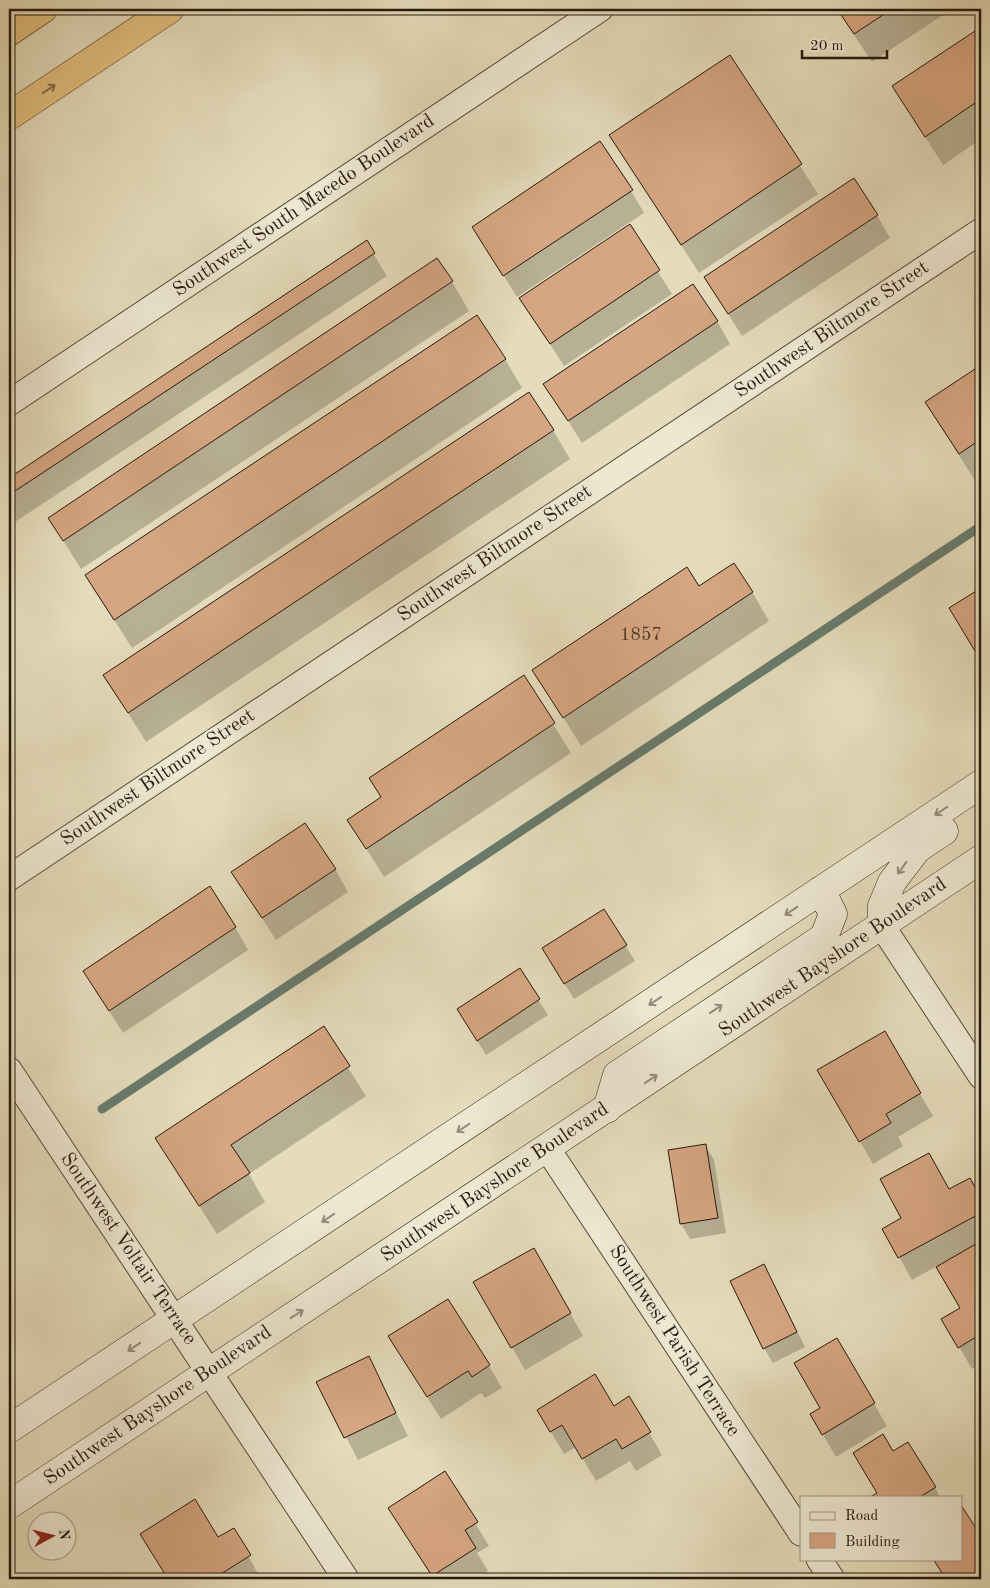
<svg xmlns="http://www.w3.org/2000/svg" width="990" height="1588" viewBox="0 0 990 1588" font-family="'Old Standard TT',serif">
<rect width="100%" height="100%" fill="#e5dcbb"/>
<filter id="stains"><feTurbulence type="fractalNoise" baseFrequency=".004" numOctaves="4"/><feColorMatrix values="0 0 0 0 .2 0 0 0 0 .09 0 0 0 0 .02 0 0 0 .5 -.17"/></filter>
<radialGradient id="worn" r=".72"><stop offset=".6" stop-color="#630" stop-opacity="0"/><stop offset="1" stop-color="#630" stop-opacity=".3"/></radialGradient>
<path fill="#0003" d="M 837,9 L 952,9 L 872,62 Z
M 981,28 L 981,139 L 943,165 L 893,86 Z
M 730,57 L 818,194 L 699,273 L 611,136 Z
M 631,191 L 644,213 L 517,297 L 473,227 Z
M 877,215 L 890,238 L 742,336 L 705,277 Z
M 629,226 L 672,294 L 564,366 L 521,299 Z
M 366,242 L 387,276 L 9,526 L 9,479 Z
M 452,282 L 469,311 L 81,569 L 49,518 Z
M 717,321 L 730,344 L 582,443 L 545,384 Z
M 505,359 L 522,388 L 132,648 L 86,576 Z
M 981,366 L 981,479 L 976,482 L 926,403 Z
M 553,430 L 570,459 L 146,742 L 105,676 Z
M 699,588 L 752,592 L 769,621 L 581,746 L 534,670 Z
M 981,589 L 981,660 L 951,608 Z
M 524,677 L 571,753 L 384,877 L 349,821 L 382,798 L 370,779 Z
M 335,869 L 348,892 L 276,940 L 233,873 Z
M 604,910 L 635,961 L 574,999 L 552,964 Z
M 235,927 L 248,950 L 123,1033 L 84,971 Z
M 519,970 L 548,1015 L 486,1055 L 467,1025 Z
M 323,1028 L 366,1096 L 249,1174 L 265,1202 L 217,1234 L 156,1138 Z
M 884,1033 L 933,1116 L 898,1137 L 903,1146 L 873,1164 L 819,1070 Z
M 705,1145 L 714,1160 L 726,1233 L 690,1239 L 681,1224 Z
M 970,1179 L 981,1199 L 981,1364 L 972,1369 L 943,1319 L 961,1308 L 937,1266 L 912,1280 L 884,1230 Z
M 534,1250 L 583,1336 L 525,1370 L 475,1283 Z
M 772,1281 L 805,1347 L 773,1363 L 764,1348 Z
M 836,1339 L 887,1426 L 836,1457 L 811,1414 L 822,1408 Z
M 368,1358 L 408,1436 L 358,1460 L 318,1383 Z
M 403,1359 L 489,1366 L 502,1388 L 485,1398 L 481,1393 L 441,1419 Z
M 629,1398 L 662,1455 L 636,1471 L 630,1461 L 596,1481 L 576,1447 L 564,1454 L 538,1410 L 614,1408 Z
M 892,1453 L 935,1487 L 940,1497 L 873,1497 L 878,1494 Z
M 445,1473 L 489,1546 L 477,1553 L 488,1571 L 475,1579 L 434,1579 L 403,1530 Z
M 961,1507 L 981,1538 L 981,1579 L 942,1579 L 945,1578 L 933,1559 L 961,1559 Z
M 233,1529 L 261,1579 L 168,1579 L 155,1557 L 218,1539 Z"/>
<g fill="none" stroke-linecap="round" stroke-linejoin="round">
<path stroke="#697b6d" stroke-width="9" d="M 102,1109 L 981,526"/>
</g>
<path fill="#d6a581" stroke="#25190e" d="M 837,9 L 892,9 L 854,34 Z
M 981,27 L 981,99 L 925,137 L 892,86 Z
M 730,55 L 802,164 L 681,245 L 609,135 Z
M 600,141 L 633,190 L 503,276 L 472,227 Z
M 854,178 L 878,215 L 728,314 L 704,277 Z
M 630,224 L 660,270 L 550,344 L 519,298 Z
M 367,240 L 375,253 L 9,495 L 9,478 Z
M 437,258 L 453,281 L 63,541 L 48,518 Z
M 693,284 L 718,321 L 568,421 L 543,384 Z
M 477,315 L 506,359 L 114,620 L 85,575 Z
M 981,365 L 981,439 L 959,454 L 925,402 Z
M 529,392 L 554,430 L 128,713 L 103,675 Z
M 734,563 L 753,592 L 563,718 L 532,670 L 687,567 L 699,586 Z
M 981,588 L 981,654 L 978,656 L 949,608 Z
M 524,675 L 555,723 L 366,849 L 347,820 L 381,797 L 369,778 Z
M 305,823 L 336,869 L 262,918 L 231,872 Z
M 210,886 L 236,927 L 109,1011 L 83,971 Z
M 604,909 L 627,945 L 564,984 L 542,948 Z
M 520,968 L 540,999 L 477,1041 L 457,1009 Z
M 324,1026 L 350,1066 L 231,1145 L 250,1173 L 199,1206 L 155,1138 Z
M 885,1031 L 921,1093 L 886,1114 L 891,1123 L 859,1142 L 817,1070 Z
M 706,1144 L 718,1218 L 680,1224 L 668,1150 Z
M 929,1153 L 949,1189 L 970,1178 L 981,1198 L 981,1213 L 898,1258 L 882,1229 L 901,1218 L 880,1179 Z
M 981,1241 L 981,1334 L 958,1348 L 941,1319 L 960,1308 L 936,1267 Z
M 534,1248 L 571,1313 L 511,1348 L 473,1282 Z
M 764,1264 L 797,1332 L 763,1349 L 730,1281 Z
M 448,1299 L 490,1365 L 472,1377 L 468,1371 L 427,1397 L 388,1336 Z
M 837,1338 L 875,1403 L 822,1435 L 810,1414 L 820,1408 L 794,1363 Z
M 369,1356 L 396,1413 L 344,1438 L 316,1382 Z
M 595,1374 L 614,1406 L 629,1396 L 651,1432 L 622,1449 L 616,1439 L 582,1459 L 562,1425 L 550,1432 L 537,1410 Z
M 883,1434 L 893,1451 L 908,1442 L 936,1487 L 920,1497 L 870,1497 L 877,1493 L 853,1453 Z
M 445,1471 L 478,1522 L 465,1530 L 476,1548 L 432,1576 L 388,1508 Z
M 195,1499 L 218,1537 L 234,1528 L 251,1555 L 213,1579 L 168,1579 L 140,1534 Z
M 961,1505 L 981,1536 L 981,1579 L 940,1579 L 944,1576 L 933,1559 L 961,1559 Z"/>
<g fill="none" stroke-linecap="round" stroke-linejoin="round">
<defs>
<path id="street" d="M 9,403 L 600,9
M 9,878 L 981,231
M 882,926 L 981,1076
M 9,1070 L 346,1579
M 547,1148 L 801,1533
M 819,1559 L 832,1579"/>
<path id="secondary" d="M 882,926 L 882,906 L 892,882 L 917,849 L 944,831
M 607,1109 L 617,1075 L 824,937 L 833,914 L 821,890
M 9,1429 L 981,784
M 9,1505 L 981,859"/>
<path id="highway" d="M 9,32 L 43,9
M 9,116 L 170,9"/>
</defs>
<use href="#street" stroke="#554a39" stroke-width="27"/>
<use href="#secondary" stroke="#25190e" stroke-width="29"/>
<use href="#highway" stroke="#25190e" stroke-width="29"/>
<use href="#street" stroke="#eee8d3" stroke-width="25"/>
<use href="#secondary" stroke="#eee8d3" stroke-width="28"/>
<use href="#highway" stroke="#e2be7e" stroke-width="28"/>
</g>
<defs><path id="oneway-shaft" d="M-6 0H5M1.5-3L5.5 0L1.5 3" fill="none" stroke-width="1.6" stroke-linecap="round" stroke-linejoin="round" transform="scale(1.25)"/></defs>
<use stroke="#846c46" href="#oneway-shaft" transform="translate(49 89) rotate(-34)"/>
<g stroke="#948b7a">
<use href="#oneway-shaft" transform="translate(941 811) rotate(146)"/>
<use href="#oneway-shaft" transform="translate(902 868) rotate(126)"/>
<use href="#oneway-shaft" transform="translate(791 911) rotate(146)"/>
<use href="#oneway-shaft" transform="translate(655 1001) rotate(146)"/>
<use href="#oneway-shaft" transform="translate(716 1009) rotate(-34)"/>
<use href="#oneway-shaft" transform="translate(651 1079) rotate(-34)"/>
<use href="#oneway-shaft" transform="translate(463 1128) rotate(146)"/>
<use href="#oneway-shaft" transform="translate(328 1218) rotate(146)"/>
<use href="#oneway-shaft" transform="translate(297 1314) rotate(-34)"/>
<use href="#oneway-shaft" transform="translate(134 1347) rotate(147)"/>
</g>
<g text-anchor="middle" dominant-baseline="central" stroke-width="4.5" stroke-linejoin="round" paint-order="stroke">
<g font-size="18" fill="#513c2b">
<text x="641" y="635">1857</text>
</g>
<g font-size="20" fill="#25190e" stroke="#eee8d3">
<text transform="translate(304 206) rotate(-34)">Southwest South Macedo Boulevard</text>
<text transform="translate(832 330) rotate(-34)">Southwest Biltmore Street</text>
<text transform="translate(495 554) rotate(-34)">Southwest Biltmore Street</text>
<text transform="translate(158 778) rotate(-34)">Southwest Biltmore Street</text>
<text transform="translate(833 958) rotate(-34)">Southwest Bayshore Boulevard</text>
<text transform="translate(495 1183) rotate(-34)">Southwest Bayshore Boulevard</text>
<text transform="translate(128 1249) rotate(56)">Southwest Voltair Terrace</text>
<text transform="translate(674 1341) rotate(57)">Southwest Parish Terrace</text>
<text transform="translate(158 1406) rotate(-34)">Southwest Bayshore Boulevard</text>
</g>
</g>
<rect width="990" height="1588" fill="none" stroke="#e5dcbb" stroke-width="30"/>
<rect x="10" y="10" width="970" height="1568" fill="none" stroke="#25190e" stroke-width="2.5"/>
<rect x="15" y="15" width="960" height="1558" fill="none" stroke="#25190e"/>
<rect x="800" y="1496" width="162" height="65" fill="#eee8d3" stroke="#9e9584"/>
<rect x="810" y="1512" width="25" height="8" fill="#eee8d3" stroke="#9e9584"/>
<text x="845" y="1520" font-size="15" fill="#25190e">Road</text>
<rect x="810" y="1533" width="25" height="15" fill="#d6a581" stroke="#9e9584"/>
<text x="845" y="1546" font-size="15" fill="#25190e">Building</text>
<g transform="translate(52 1536) rotate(83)"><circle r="24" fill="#eee8d3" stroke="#9e9584"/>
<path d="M0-4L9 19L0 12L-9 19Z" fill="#8f2418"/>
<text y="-8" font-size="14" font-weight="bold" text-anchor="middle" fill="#25190e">N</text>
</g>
<path d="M802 50v8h85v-8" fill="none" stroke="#25190e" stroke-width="2.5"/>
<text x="810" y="50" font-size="15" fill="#25190e" stroke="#eee8d3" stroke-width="4" paint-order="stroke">20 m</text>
<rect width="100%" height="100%" filter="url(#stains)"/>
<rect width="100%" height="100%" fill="url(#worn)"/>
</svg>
